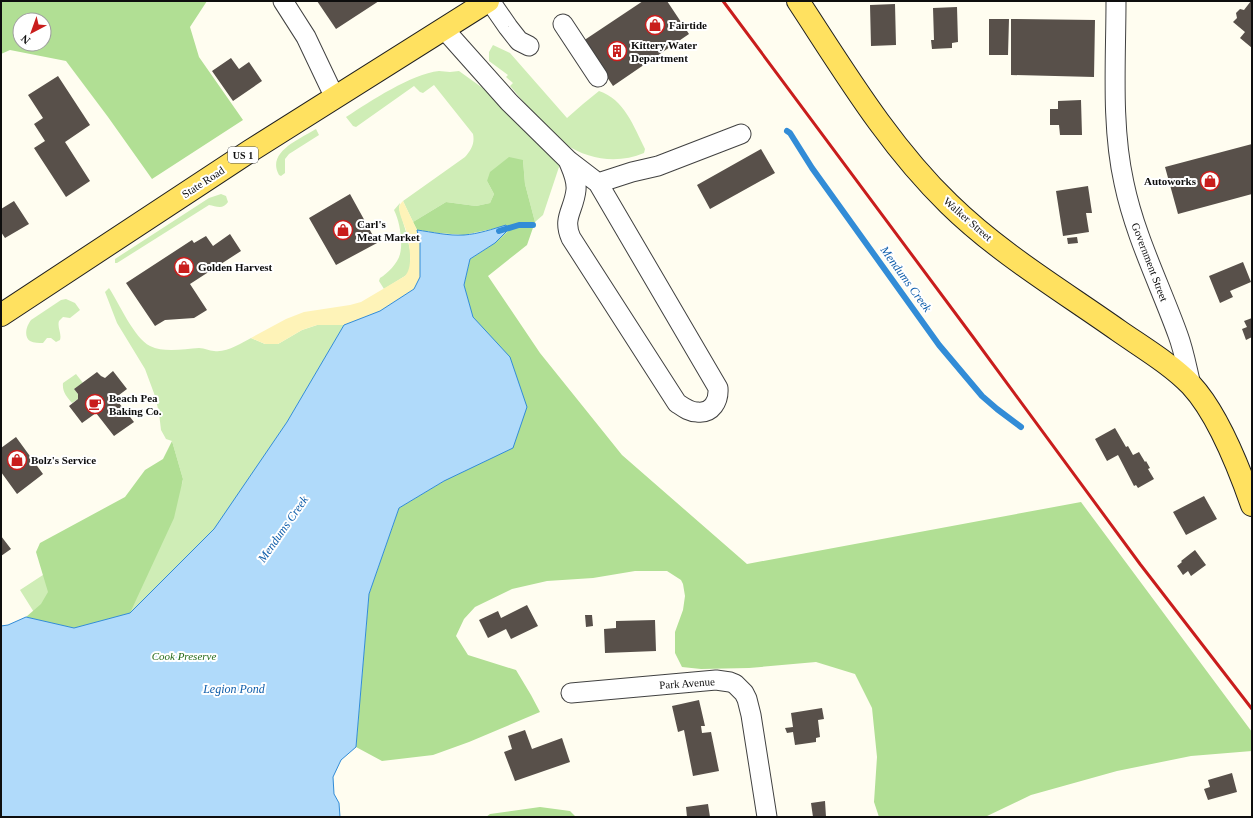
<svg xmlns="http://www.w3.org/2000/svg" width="1253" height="818" viewBox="0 0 1253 818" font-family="Georgia,serif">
<rect width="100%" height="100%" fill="#fffdf0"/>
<path fill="#cfedb6" d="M 493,45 L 510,53 L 567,118 L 583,104 L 599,91 C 624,99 634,127 645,149 L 644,153 C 618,164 589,160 565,144 C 547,132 525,103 510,86 L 513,83 L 506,77 L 508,75 L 489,61 L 489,52 Z
M 439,71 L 450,72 L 459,71 L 484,89 L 560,164 L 543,215 L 535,222 L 525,184 L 523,160 L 487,181 L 494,194 L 490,203 L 476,206 L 446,202 L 413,222 L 403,201 L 465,157 C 471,150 475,144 473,134 L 434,85 L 423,93 L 420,92 L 414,86 L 356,127 L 353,126 L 346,117 C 371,101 411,74 439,71 Z
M 316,129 L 319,135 L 289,154 L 285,159 L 285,173 L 281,176 L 279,175 C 266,152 300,139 316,129 Z
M 221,194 L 226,196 L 228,202 C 223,210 216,206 209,205 L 117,263 L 115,263 L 115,259 L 209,198 Z
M 400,203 L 399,208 L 406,232 L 410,250 L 410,268 L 409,273 L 405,276 L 384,289 L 379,281 L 380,278 C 387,274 398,263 400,254 C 403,242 400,222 394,210 Z
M 109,288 C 119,303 134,338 150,346 C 164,353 184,349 199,348 C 205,348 209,351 214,351 C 227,353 241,343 251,338 L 265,344 L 278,344 L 302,330 L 317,325 L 344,325 L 287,422 L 241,490 L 277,534 L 1,817 L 42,625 L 20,590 L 182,484 L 183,479 L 172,441 L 166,439 L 161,430 L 159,413 L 155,396 L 145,369 L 117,323 L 105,292 Z
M 66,299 L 75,303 L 80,310 L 70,318 L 63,317 L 59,321 C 57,327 62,334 60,340 L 56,342 L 51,338 L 47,338 L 43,343 C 39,343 34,343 30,341 C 23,336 27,325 31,320 L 61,300 Z
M 76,374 L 83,383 L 74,389 L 78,394 L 78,399 L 72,403 C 67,397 62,392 63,383 Z"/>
<path fill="#b1df94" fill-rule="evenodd" d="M 1,1 L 207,1 L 190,27 L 199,57 L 243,120 L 152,179 L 108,117 L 66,61 L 10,50 L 1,54 ZM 20,20 L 44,20 L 44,44 L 20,44 Z
M 509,157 L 523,160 L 525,184 L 535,222 L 527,245 L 488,276 L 540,353 L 622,455 L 747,564 L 1081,502 L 1252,732 L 1252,751 L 1191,756 L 1117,771 L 1031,795 L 985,817 L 879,817 L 874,802 L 877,757 L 872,708 L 855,674 L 816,662 L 749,668 L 701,669 L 682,667 L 675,653 L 675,632 L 683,610 L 685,596 L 683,584 L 681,580 L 667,571 L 635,571 L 593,578 L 547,581 L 512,589 L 475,607 L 464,619 L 456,636 L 468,655 L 516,670 L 531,695 L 540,712 L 469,742 L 433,755 L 382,761 L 356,747 L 369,594 L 399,508 L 444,481 L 510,358 L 473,318 L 464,285 L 470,259 L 495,243 L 508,231 L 506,226 L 464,235 L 438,233 L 417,230 L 413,222 L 446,202 L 476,206 L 490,203 L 494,194 L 487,181 L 490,172 Z
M 172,441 L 183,479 L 174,518 L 130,613 L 74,628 L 26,617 L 41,604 L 48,592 L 36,552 L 40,543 L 125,497 L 145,470 L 163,459 Z
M 540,807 L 570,811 L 576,817 L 486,817 L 490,814 Z"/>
<path fill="#fef3b8" d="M 403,201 L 417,230 L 420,243 L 420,277 L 414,289 L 380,311 L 344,325 L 317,325 L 302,330 L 278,344 L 265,344 L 251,338 L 286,319 L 304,312 L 350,305 L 361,302 L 405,276 C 414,267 409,242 406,230 C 404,224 400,216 399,209 C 399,205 401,203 403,201 Z"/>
<path fill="#b0dafa" stroke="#328cd7" d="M 506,225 L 508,230 L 495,243 L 470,259 L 464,285 L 473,317 L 510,357 L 527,407 L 513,448 L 444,481 L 399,508 L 369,594 L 356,747 L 341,760 L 333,777 L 334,794 L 339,803 L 340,817 L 1,817 L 1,626 L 8,625 L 26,617 L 74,628 L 130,613 L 214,529 L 287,422 L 344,325 L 380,311 L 414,289 L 420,277 L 420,243 L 417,230 C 432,232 448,236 464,235 C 478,234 493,229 506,225 Z"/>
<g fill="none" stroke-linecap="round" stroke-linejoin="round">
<path stroke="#328cd7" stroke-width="6" d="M 787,131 L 790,133 L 812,168 L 939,345 L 982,396 L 997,409 L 1021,427
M 499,231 L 519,225 L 533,225"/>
</g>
<path fill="#58504a" d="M 317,1 L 379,1 L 336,29 Z
M 643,1 L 667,1 L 689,34 L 613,86 L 583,41 Z
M 1251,1 L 1252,1 L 1252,48 L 1240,38 L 1245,32 L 1233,22 L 1237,18 L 1236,13 L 1240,9 L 1244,10 Z
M 895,4 L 896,45 L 871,46 L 870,5 Z
M 957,7 L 958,42 L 952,43 L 952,48 L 932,49 L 931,40 L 934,40 L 933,8 Z
M 989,19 L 1009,19 L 1008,55 L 989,55 Z
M 1011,19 L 1095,20 L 1094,77 L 1011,75 Z
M 231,58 L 239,69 L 249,62 L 262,81 L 233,101 L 212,71 Z
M 58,76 L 90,125 L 65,142 L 90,181 L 66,197 L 34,148 L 45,141 L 34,124 L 43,118 L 28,95 Z
M 1081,100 L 1082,135 L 1060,135 L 1059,125 L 1050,125 L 1050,109 L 1058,109 L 1058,101 Z
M 1252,144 L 1252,194 L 1178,214 L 1165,167 Z
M 761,149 L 775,173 L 710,209 L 697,185 Z
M 1088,186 L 1092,213 L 1086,213 L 1089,232 L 1063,236 L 1056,191 Z
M 350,194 L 377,243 L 336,265 L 309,218 Z
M 14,201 L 29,224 L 5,238 L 1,232 L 1,209 Z
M 230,234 L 241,251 L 190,284 L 207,310 L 194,318 L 165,320 L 155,326 L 126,283 L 192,240 L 194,243 L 206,236 L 213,246 Z
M 1077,237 L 1078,243 L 1068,244 L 1067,238 Z
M 1243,262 L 1251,282 L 1230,291 L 1233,297 L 1220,303 L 1209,276 Z
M 1252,318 L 1252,337 L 1246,340 L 1242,329 L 1247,327 L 1244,321 Z
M 113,371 L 127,389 L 115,398 L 134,422 L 114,436 L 96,413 L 82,423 L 69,406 L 78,399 L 78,394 L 74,389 L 97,372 L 101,376 L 105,378 Z
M 1115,428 L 1126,447 L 1128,446 L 1133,455 L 1139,452 L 1145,462 L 1146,461 L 1150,468 L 1148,469 L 1154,479 L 1138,488 L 1136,485 L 1134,486 L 1118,455 L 1107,461 L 1095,439 Z
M 16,437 L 43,474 L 17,494 L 1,472 L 1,448 Z
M 1204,496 L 1217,519 L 1186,535 L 1173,512 Z
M 1,536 L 11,549 L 1,556 Z
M 1195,550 L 1206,565 L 1191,576 L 1188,571 L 1183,575 L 1177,566 L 1182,562 L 1181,561 Z
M 527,605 L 538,626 L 511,639 L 506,629 L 488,638 L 479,620 L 498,611 L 501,618 Z
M 585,615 L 592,615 L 593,626 L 586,627 Z
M 655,620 L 656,651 L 605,653 L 604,629 L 616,628 L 616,621 Z
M 699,700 L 705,726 L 701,726 L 702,733 L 711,732 L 719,771 L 693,776 L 684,730 L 678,732 L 672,706 Z
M 822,708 L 824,719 L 818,720 L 820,737 L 816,738 L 816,742 L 795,745 L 793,732 L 787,733 L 785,728 L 793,727 L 791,713 Z
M 525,730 L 532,749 L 562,738 L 570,762 L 515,781 L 504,752 L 512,749 L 508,736 Z
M 1232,773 L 1237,792 L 1208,800 L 1204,789 L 1210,787 L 1208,780 Z
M 825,801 L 826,817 L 813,817 L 811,803 Z
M 708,804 L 710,817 L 687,817 L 686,807 Z"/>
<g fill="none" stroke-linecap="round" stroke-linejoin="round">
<defs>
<path id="minor" d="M 283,1 L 306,37 L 335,98
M 490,1 L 508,27 L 519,41 L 529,46
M 1116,1 C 1116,60 1111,125 1124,183 C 1135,236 1160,285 1178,335 C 1184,351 1187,369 1191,385
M 563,24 L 598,77
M 444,29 L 509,102 L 568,160 L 598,183 L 718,388 C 719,401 712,414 697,412 C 689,412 683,407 677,403 L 571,238 C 562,218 574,210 576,190 C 577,179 572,170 568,160
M 598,183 L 632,172 L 658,166 L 741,134
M 571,693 L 716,680 L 730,682 L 735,684 L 744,693 L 747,699 L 751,715 L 767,817"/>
<path id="major" d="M 798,1 C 844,71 888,145 949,204 C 999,253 1061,290 1119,331 C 1142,347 1172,365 1191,385 C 1218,414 1239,468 1252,505
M 1,315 L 250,151 L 488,1"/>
</defs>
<use href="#minor" stroke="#414141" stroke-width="21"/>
<use href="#major" stroke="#1f1f1f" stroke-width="24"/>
<use href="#minor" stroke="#fff" stroke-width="19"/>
<use href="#major" stroke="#ffe160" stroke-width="22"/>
<path stroke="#c91d1c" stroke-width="3" d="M 723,1 L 973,337 L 1140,564 L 1252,709"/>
</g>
<defs>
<symbol id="shop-ring" viewBox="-11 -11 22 22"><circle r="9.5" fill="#fff" stroke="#c91d1c" stroke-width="1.5"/><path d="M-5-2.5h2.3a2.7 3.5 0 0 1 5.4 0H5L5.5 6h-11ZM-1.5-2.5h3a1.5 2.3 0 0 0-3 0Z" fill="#c91d1c"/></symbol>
<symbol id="building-ring" viewBox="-11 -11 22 22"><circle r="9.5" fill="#fff" stroke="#c91d1c" stroke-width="1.5"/><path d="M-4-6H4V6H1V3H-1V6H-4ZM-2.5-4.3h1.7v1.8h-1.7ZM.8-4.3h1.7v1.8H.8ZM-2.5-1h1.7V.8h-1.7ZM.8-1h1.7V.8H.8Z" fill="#c91d1c"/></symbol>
<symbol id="cafe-ring" viewBox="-11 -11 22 22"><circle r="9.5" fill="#fff" stroke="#c91d1c" stroke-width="1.5"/><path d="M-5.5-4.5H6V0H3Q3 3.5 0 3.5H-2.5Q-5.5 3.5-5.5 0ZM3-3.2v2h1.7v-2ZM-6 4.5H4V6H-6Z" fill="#c91d1c"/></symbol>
</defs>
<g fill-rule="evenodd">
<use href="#shop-ring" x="644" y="14" width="22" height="22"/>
<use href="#building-ring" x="606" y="40" width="22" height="22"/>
<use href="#shop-ring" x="1199" y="170" width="22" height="22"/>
<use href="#shop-ring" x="332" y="219" width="22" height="22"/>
<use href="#shop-ring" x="173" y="256" width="22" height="22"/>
<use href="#cafe-ring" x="84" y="393" width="22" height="22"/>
<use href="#shop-ring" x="6" y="449" width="22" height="22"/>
</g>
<g text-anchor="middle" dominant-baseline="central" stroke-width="4" stroke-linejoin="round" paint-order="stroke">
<rect fill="#fff" stroke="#565656" stroke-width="1" x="228" y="147" width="30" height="16" rx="3"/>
<g font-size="10" font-weight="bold" fill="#0e0e0e">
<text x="243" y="155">US 1</text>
</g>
<g font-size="11" font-weight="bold" fill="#0e0e0e" stroke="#fff" text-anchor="start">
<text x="669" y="25">Fairtide</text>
<text x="631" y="45">Kittery Water<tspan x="631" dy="13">Department</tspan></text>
<text x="1196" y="181" text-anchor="end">Autoworks</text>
<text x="357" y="224">Carl's<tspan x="357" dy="13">Meat Market</tspan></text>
<text x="198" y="267">Golden Harvest</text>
<text x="109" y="398">Beach Pea<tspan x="109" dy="13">Baking Co.</tspan></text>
<text x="31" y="460">Bolz's Service</text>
</g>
<g font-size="11" fill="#0e0e0e" stroke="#fff">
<text transform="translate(203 182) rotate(-33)">State Road</text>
<text transform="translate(968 219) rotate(41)">Walker Street</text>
<text transform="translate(1150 262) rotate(69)">Government Street</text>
<text transform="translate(687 683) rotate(-4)">Park Avenue</text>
</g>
<g font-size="11" font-style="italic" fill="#266b19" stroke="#fff">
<text x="184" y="656">Cook Preserve</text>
</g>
<g font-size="12" font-style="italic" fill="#0e5daa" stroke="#fff">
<text transform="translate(906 279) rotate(54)">Mendums Creek</text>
<text transform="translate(283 529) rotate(-55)">Mendums Creek</text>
<text x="234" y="689">Legion Pond</text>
</g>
</g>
<rect width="1253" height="818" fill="none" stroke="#0e0e0e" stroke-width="4"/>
<g transform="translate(32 32) rotate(221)"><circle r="19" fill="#ffffff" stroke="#9f9f9f"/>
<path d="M0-3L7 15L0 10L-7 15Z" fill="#c91d1c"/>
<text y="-6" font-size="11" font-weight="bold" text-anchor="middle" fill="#0e0e0e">N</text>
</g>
</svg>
